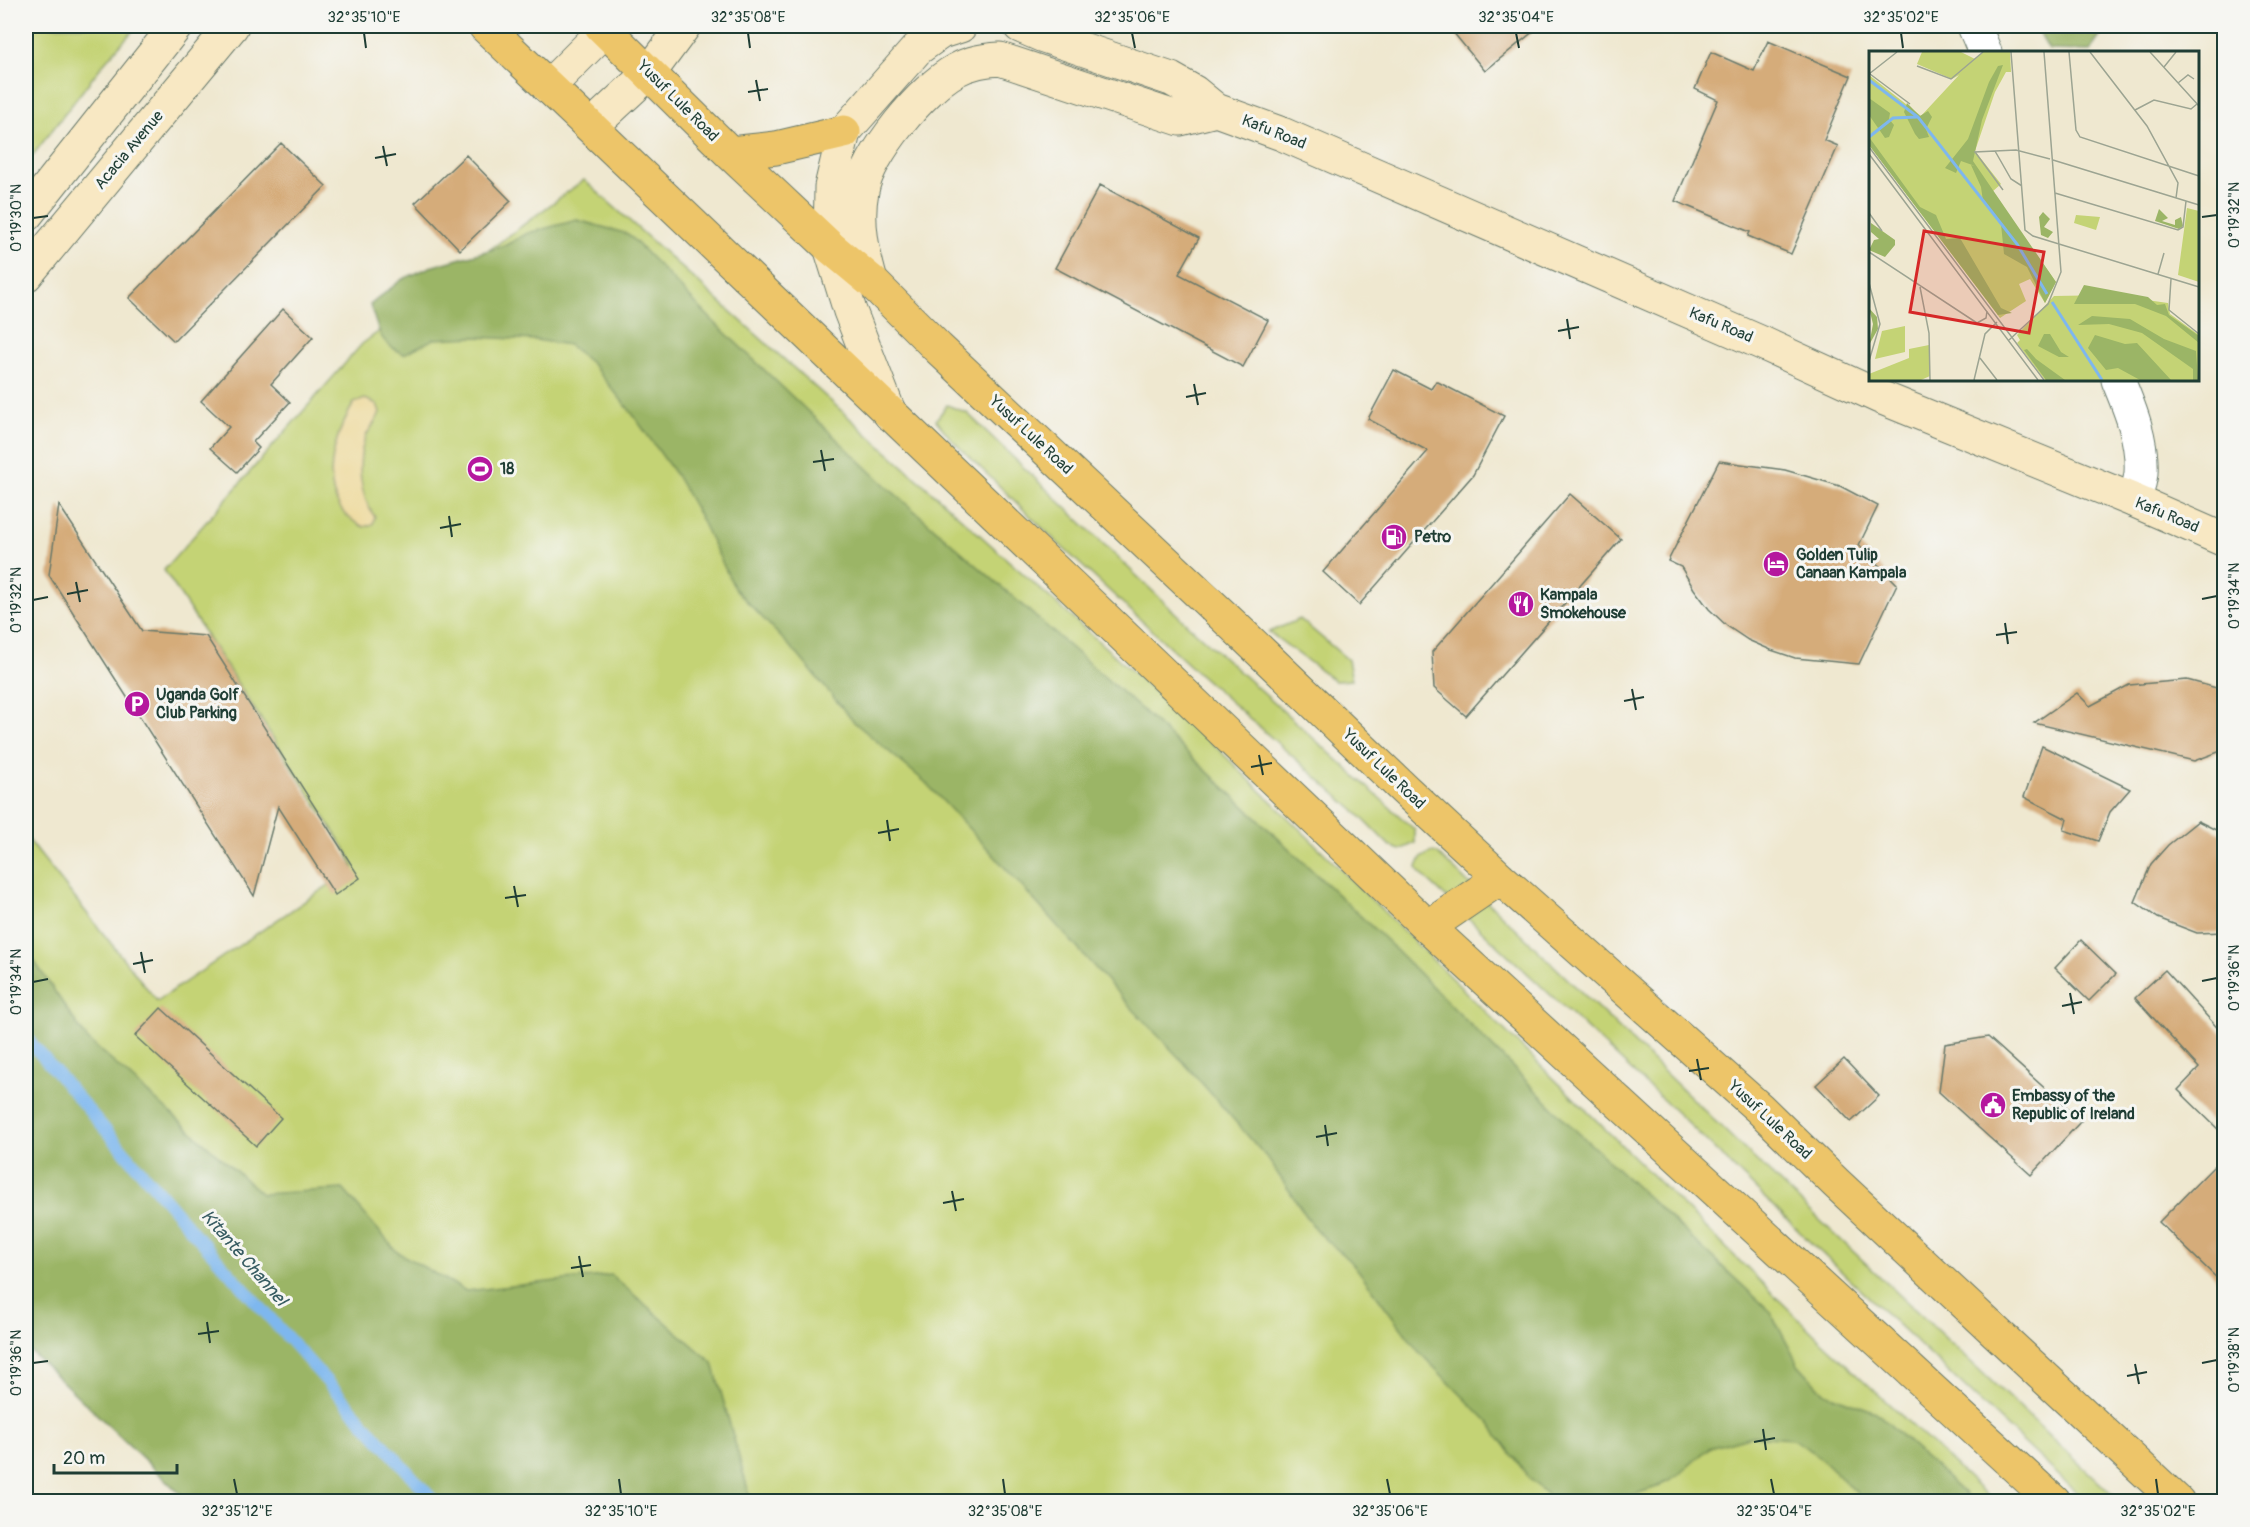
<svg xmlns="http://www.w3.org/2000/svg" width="2250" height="1527" viewBox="0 0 2250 1527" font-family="Pangolin,sans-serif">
<rect width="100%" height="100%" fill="#f6f6f2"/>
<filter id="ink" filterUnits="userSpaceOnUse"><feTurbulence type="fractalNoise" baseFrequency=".0167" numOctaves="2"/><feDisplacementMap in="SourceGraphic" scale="12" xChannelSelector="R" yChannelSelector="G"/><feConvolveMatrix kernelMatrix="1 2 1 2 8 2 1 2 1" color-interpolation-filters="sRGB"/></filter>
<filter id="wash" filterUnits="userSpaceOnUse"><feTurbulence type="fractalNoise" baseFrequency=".008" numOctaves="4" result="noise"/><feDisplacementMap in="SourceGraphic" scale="24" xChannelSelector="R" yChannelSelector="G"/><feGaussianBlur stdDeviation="1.35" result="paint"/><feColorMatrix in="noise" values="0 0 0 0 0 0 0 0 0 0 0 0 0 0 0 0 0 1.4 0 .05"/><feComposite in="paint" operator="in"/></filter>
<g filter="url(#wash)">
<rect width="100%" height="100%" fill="#efe8d0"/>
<path fill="#c4d375" stroke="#728854" stroke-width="1.5" d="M 26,26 L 137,26 L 104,63 L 26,164 Z
M 584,180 L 1213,744 L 1817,1337 L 1993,1501 L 188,1501 L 26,1347 L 26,837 L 157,1001 L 354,868 L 347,852 L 164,570 L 362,344 Z
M 947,405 L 967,413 L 1189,626 L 1415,830 L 1415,843 L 1400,850 L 1390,846 L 1358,814 L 1197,672 L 1063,548 L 951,439 L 936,420 Z
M 1300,619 L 1348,660 L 1352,680 L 1335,681 L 1269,632 Z
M 1431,852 L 1437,853 L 1745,1150 L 2119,1501 L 2086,1501 L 1813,1245 L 1692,1127 L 1419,872 L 1417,867 L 1421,858 Z"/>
<path fill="#9bb566" stroke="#5d794d" stroke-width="1.5" d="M 2035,26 L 2107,26 L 2090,51 L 2049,50 Z
M 577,220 L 628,234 L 713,321 L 885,485 L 1141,709 L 1388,942 L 1568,1123 L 1770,1311 L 1798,1364 L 1825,1393 L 1876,1412 L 1972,1501 L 1862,1501 L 1857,1493 L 1815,1453 L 1793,1439 L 1752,1436 L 1709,1448 L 1676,1477 L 1660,1486 L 1614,1501 L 1554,1501 L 1529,1478 L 1489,1423 L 1419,1352 L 1355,1266 L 1315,1229 L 1268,1159 L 1186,1065 L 1126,1002 L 988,849 L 925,782 L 854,722 L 798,655 L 735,589 L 700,517 L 676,475 L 631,412 L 592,364 L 569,345 L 536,340 L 475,337 L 434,339 L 404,354 C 378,343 379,330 370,305 L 401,280 L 430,267 L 504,246 L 528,233 Z
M 26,949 L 87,1039 L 262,1194 L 343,1189 L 397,1252 L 466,1291 L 611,1275 L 713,1363 L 751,1501 L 188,1501 L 26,1347 Z"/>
<path fill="#eeda9e" stroke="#868c69" stroke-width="1.5" d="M 365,399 L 377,404 L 380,412 C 377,421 370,428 366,436 C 356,461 359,496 375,517 L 373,524 L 364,527 C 313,504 331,441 354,403 Z"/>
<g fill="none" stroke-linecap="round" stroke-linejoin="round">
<path stroke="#7eb7ee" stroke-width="12" d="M 26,1037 L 193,1232 L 435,1502"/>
</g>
<g id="blocks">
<path fill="#d5ac7a" d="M 1448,26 L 1540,26 L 1485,71 Z
M 1768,41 L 1851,76 L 1824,140 L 1838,146 L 1791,254 L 1748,236 L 1750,232 L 1675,201 L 1718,100 L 1695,89 L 1711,52 L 1754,71 Z
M 281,143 L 326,186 L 174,341 L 129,298 Z
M 466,155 L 511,201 L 460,250 L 415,203 Z
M 1100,185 L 1199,238 L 1179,274 L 1268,320 L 1243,367 L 1055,268 Z
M 283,309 L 313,337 L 271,384 L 290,402 L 253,442 L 259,448 L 237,472 L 210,448 L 229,427 L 201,401 Z
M 1394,370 L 1431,389 L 1436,381 L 1504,416 L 1473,475 L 1359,605 L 1323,572 L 1428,451 L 1368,419 Z
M 1719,461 L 1785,470 L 1840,486 L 1878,506 L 1859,545 L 1897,584 L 1859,664 L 1795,658 L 1771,650 L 1748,640 L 1727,626 L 1709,609 L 1694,589 L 1681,567 L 1668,561 Z
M 1570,494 L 1621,539 L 1466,716 L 1434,688 L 1432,652 Z
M 59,505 L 142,631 L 206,636 L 360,878 L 335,895 L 278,806 L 254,896 L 49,575 Z
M 2187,680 L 2224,690 L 2224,750 L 2194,761 L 2034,723 L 2077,693 L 2090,706 L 2129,685 Z
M 2042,746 L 2130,789 L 2110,812 L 2098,841 L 2064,830 L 2067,819 L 2024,797 Z
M 2198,821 L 2224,834 L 2224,932 L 2197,933 L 2158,918 L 2135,902 L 2151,864 L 2168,845 Z
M 2081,940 L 2116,974 L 2089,1001 L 2055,968 Z
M 2165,970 L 2224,1035 L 2224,1135 L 2178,1090 L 2199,1068 L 2135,998 Z
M 161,1008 L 281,1118 L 256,1146 L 135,1036 Z
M 1988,1037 L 2081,1121 L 2031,1175 L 1939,1092 L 1945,1044 Z
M 1844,1059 L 1879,1096 L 1851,1122 L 1816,1085 Z
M 2224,1156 L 2224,1285 L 2159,1222 Z"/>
</g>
</g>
<g filter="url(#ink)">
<use href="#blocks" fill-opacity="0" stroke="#68796b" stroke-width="1.5"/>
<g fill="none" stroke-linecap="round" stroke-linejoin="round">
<defs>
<path id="street" d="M 1974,26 L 1985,52
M 2118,380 C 2130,409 2143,440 2141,473 C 2140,482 2137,492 2135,501"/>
<path id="secondary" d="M 1020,26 L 1041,35 L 1171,79 L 1194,92 L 1216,110 L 1282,134 L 1762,343 L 1880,397 L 2135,501 L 2224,540
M 548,87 L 609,26
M 592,126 L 650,72 L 684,26
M 26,215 L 176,26
M 26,275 L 232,26
M 871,281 C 863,253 856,221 862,191 C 868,154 923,88 956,70 C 971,62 984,60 1000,59 L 1180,119 L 1216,110
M 890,414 L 850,311 L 830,247 L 831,187 L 844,132 L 917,49 L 941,32 L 960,26"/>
<path id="primary" d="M 485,26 L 1428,927 L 2054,1502
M 601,26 L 730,153 L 830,247 L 871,281 L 938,348 L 1235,627 L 1404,789 L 1500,878 L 1759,1108 L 1836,1183 L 2178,1502
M 730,153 L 776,148 L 844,132
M 1428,927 L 1500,878"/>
</defs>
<use href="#street" stroke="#68796b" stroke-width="35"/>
<use href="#secondary" stroke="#68796b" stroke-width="35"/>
<use href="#primary" stroke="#68796b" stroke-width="35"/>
<use href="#street" stroke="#fff" stroke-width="33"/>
<use href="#secondary" stroke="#f8e8c3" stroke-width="33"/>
<use href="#primary" stroke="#edc569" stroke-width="33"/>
</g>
</g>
<path fill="none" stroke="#1f3d34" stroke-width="2" d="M 364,33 L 366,48M 748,33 L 750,48M 1132,33 L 1135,48M 1516,33 L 1519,48M 1901,33 L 1903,48M 756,80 L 760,101M 748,92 L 768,89M 383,146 L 387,166M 375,158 L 396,154M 2202,217 L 2217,215M 33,218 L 48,216M 1567,319 L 1570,339M 1558,331 L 1579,327M 1194,384 L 1198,405M 1186,397 L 1206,393M 821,450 L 825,471M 813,462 L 834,459M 449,516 L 452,537M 440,528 L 461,524M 76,582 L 80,602M 67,594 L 88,590M 2202,599 L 2217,596M 33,600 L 48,597M 2005,623 L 2008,644M 1996,635 L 2017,632M 1632,689 L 1636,710M 1624,701 L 1644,697M 1259,755 L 1263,775M 1251,767 L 1272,763M 887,820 L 890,841M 878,833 L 899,829M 514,886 L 518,907M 505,898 L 526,895M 141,952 L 145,973M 133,964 L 153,960M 2202,981 L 2217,978M 33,982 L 48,979M 2070,993 L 2074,1014M 2062,1006 L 2082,1002M 1697,1059 L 1701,1080M 1689,1071 L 1709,1068M 1325,1125 L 1328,1146M 1316,1137 L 1337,1133M 952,1191 L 956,1211M 943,1203 L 964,1199M 579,1256 L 583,1277M 571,1268 L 591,1265M 207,1322 L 210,1343M 198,1334 L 219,1331M 33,1363 L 48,1361M 2202,1363 L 2217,1360M 2135,1364 L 2139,1384M 2127,1376 L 2147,1372M 1763,1429 L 1766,1450M 1754,1442 L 1775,1438M 234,1479 L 237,1494M 619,1479 L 621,1494M 1003,1479 L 1005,1494M 1387,1479 L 1390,1494M 1771,1479 L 1774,1494M 2156,1479 L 2158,1494"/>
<defs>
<symbol id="stadium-disc" viewBox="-11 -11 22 22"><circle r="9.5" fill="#b5179e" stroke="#f6f6f2"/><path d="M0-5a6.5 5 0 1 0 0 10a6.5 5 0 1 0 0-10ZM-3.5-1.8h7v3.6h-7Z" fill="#fff"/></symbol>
<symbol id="fuel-disc" viewBox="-11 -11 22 22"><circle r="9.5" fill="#b5179e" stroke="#f6f6f2"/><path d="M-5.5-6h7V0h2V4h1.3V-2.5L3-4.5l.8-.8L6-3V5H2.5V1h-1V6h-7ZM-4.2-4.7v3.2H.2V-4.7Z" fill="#fff"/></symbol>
<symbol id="hotel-disc" viewBox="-11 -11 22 22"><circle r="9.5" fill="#b5179e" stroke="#f6f6f2"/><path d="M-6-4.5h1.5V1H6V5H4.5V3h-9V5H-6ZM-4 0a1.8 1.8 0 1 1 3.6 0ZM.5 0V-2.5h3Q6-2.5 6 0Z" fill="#fff"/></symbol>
<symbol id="restaurant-disc" viewBox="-11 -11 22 22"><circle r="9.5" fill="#b5179e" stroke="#f6f6f2"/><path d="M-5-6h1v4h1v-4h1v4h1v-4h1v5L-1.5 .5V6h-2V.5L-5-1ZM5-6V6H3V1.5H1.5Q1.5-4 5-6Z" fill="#fff"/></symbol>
<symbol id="parking-disc" viewBox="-11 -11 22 22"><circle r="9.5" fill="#b5179e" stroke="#f6f6f2"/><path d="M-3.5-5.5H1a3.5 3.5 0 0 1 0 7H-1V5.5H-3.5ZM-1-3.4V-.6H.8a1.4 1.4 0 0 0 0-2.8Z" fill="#fff"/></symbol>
<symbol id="civic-disc" viewBox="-11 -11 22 22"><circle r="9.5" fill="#b5179e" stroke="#f6f6f2"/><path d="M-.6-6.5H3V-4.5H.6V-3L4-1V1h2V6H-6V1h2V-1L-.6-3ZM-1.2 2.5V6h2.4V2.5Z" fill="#fff"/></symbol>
</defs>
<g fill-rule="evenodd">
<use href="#stadium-disc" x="465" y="454" width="30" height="30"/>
<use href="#fuel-disc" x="1379" y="522" width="30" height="30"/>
<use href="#hotel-disc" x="1761" y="549" width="30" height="30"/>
<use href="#restaurant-disc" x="1506" y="589" width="30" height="30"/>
<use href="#parking-disc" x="122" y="689" width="30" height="30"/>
<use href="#civic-disc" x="1978" y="1090" width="30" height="30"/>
</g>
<g text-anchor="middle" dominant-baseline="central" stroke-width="6" stroke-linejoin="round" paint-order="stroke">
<g font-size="16" fill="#1f3d34" stroke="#f6f6f2">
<text transform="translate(678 101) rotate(45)">Yusuf Lule Road</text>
<text transform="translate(1274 132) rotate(22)">Kafu Road</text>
<text transform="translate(129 150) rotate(-50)">Acacia Avenue</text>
<text transform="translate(1721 325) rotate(23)">Kafu Road</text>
<text transform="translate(1031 435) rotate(43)">Yusuf Lule Road</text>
<text transform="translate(2167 515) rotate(23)">Kafu Road</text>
<text transform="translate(1384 769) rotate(44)">Yusuf Lule Road</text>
<text transform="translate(1770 1120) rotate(43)">Yusuf Lule Road</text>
</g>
<g font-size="16" font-weight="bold" fill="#1f3d34" stroke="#f6f6f2" text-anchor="start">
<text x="500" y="469">18</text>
<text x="1414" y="537">Petro</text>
<text x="1796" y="555">Golden Tulip<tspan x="1796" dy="18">Canaan Kampala</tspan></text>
<text x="1540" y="595">Kampala<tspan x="1540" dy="18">Smokehouse</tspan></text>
<text x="156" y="695">Uganda Golf<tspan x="156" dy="18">Club Parking</tspan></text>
<text x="2012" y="1096">Embassy of the<tspan x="2012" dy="18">Republic of Ireland</tspan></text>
</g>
<g font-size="18" font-style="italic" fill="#375c62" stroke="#f6f6f2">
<text transform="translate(244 1258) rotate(49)">Kitante Channel</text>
</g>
</g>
<g transform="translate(1869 51)">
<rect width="330" height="330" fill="#efe8d0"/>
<path d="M 53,1 L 92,1 L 106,8 L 114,1 L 141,1 L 142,21 L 137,21 L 126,41 L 106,100 L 132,133 L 123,141 L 187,231 L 176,252 L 161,228 L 150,233 L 157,250 L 131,267 L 0,94 L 0,24 L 52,65 L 90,24 L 83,28 L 48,13 ZM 318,157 L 330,160 L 330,231 L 309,224 ZM 207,164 L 231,166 L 227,179 L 205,172 ZM 242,244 L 299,252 L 301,263 L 330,284 L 330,329 L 176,329 L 148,292 L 151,289 L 148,284 L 185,245 ZM 36,275 L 36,301 L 6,308 L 13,280 ZM 60,294 L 61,325 L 52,329 L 0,329 L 0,323 L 40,307 L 40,298 Z" fill="#c4d375"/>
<path d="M 134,14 L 113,69 L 104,110 L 187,231 L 176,252 L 158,216 L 135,203 L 132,173 L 114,150 L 112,136 L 102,114 L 106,115 L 92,110 L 87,122 L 76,117 L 99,88 L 120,31 L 129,15 ZM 0,47 L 21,62 L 20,68 L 25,74 L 20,86 L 16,87 L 0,64 ZM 38,52 L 51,65 L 59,60 L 63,66 L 57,78 L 60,86 L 50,88 L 46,83 L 35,61 ZM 0,86 L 51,156 L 67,164 L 77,188 L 91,187 L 132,257 L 143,262 L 129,264 L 0,94 ZM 290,158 L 299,167 L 293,170 L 306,174 L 306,169 L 312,166 L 314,175 L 310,178 L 286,170 ZM 174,161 L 181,168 L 175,176 L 184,181 L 179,187 L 172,184 L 170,166 ZM 2,172 L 26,189 L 26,194 L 16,206 L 0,199 L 5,189 L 10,188 L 2,181 ZM 215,234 L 279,246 L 288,254 L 296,253 L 300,264 L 330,285 L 330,292 L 297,265 L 266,253 L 205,253 ZM 0,257 L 8,266 L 9,278 L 0,294 L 4,273 ZM 223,265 L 261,268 L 295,288 L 327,300 L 329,329 L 324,329 L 324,318 L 273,282 L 240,273 L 209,274 ZM 175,283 L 181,283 L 192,301 L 200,306 L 190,306 L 169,295 ZM 226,284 L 256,293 L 268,292 L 302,329 L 271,329 L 249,317 L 237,319 L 219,297 ZM 158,298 L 167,308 L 196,329 L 177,329 L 155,299 Z" fill="#9bb566"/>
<path fill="none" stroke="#7eb7ee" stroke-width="3" d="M 0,29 L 49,66 L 148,193 L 178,243M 0,86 L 24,67 L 48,66M 183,251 L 233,329"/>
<path fill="none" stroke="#9ca492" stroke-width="1.5" d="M 142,1 L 156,179 L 164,185 L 330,236M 200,1 L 207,79 L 211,86 L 330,125M 221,1 L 278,75 L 309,132 L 307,147M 281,1 L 330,55M 48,15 L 82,28 L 114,1M 295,16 L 307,1M 0,23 L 28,1M 1,23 L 41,53M 309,32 L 319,24 L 325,28M 266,59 L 285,49 L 322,58 L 328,53M 0,96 L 175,329M 126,100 L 142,128 L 153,135M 0,103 L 169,329M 184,109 L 330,154M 134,139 L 106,101 L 147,99 L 181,108M 186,142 L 309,179 L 314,176 L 317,150M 0,162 L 13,180M 0,201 L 108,272 L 117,267 L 118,260M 289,223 L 295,202M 302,228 L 300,259 L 330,283M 0,232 L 11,273 L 0,310M 51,236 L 60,282 L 61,329M 140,289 L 179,253 L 192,221 L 175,1M 111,307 L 128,329M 105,329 L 116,283 L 128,271"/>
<path fill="#d62828" fill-opacity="0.15" stroke="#d62828" stroke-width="3" d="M 55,180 L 175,201 L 160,282 L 41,261 Z"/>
<rect width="330" height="330" fill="none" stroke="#1f3d34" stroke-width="3"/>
</g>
<rect width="2250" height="1527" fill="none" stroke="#f6f6f2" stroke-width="66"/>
<path d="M54 1464v9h123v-9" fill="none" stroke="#1f3d34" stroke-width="3"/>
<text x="63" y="1464" font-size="18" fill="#1f3d34" stroke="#f6f6f2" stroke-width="4.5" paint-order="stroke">20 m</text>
<rect x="33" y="33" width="2184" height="1461" fill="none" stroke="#1f3d34" stroke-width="2"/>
<g font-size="15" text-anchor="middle" fill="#1f3d34">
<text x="364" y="22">32°35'10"E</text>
<text x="748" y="22">32°35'08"E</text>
<text x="1132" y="22">32°35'06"E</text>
<text x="1516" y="22">32°35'04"E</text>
<text x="1901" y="22">32°35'02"E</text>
<text transform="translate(2234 215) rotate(-90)" y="5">0°19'32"N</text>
<text transform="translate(16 218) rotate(-90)" y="5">0°19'30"N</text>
<text transform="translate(2234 596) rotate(-90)" y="5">0°19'34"N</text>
<text transform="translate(16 600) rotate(-90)" y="5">0°19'32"N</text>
<text transform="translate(2234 978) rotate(-90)" y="5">0°19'36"N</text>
<text transform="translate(16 982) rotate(-90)" y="5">0°19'34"N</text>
<text transform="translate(2234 1360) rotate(-90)" y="5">0°19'38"N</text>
<text transform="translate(16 1363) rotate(-90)" y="5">0°19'36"N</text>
<text x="237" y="1516">32°35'12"E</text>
<text x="621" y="1516">32°35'10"E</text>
<text x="1005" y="1516">32°35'08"E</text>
<text x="1390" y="1516">32°35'06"E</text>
<text x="1774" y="1516">32°35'04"E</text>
<text x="2158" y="1516">32°35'02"E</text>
</g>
</svg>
